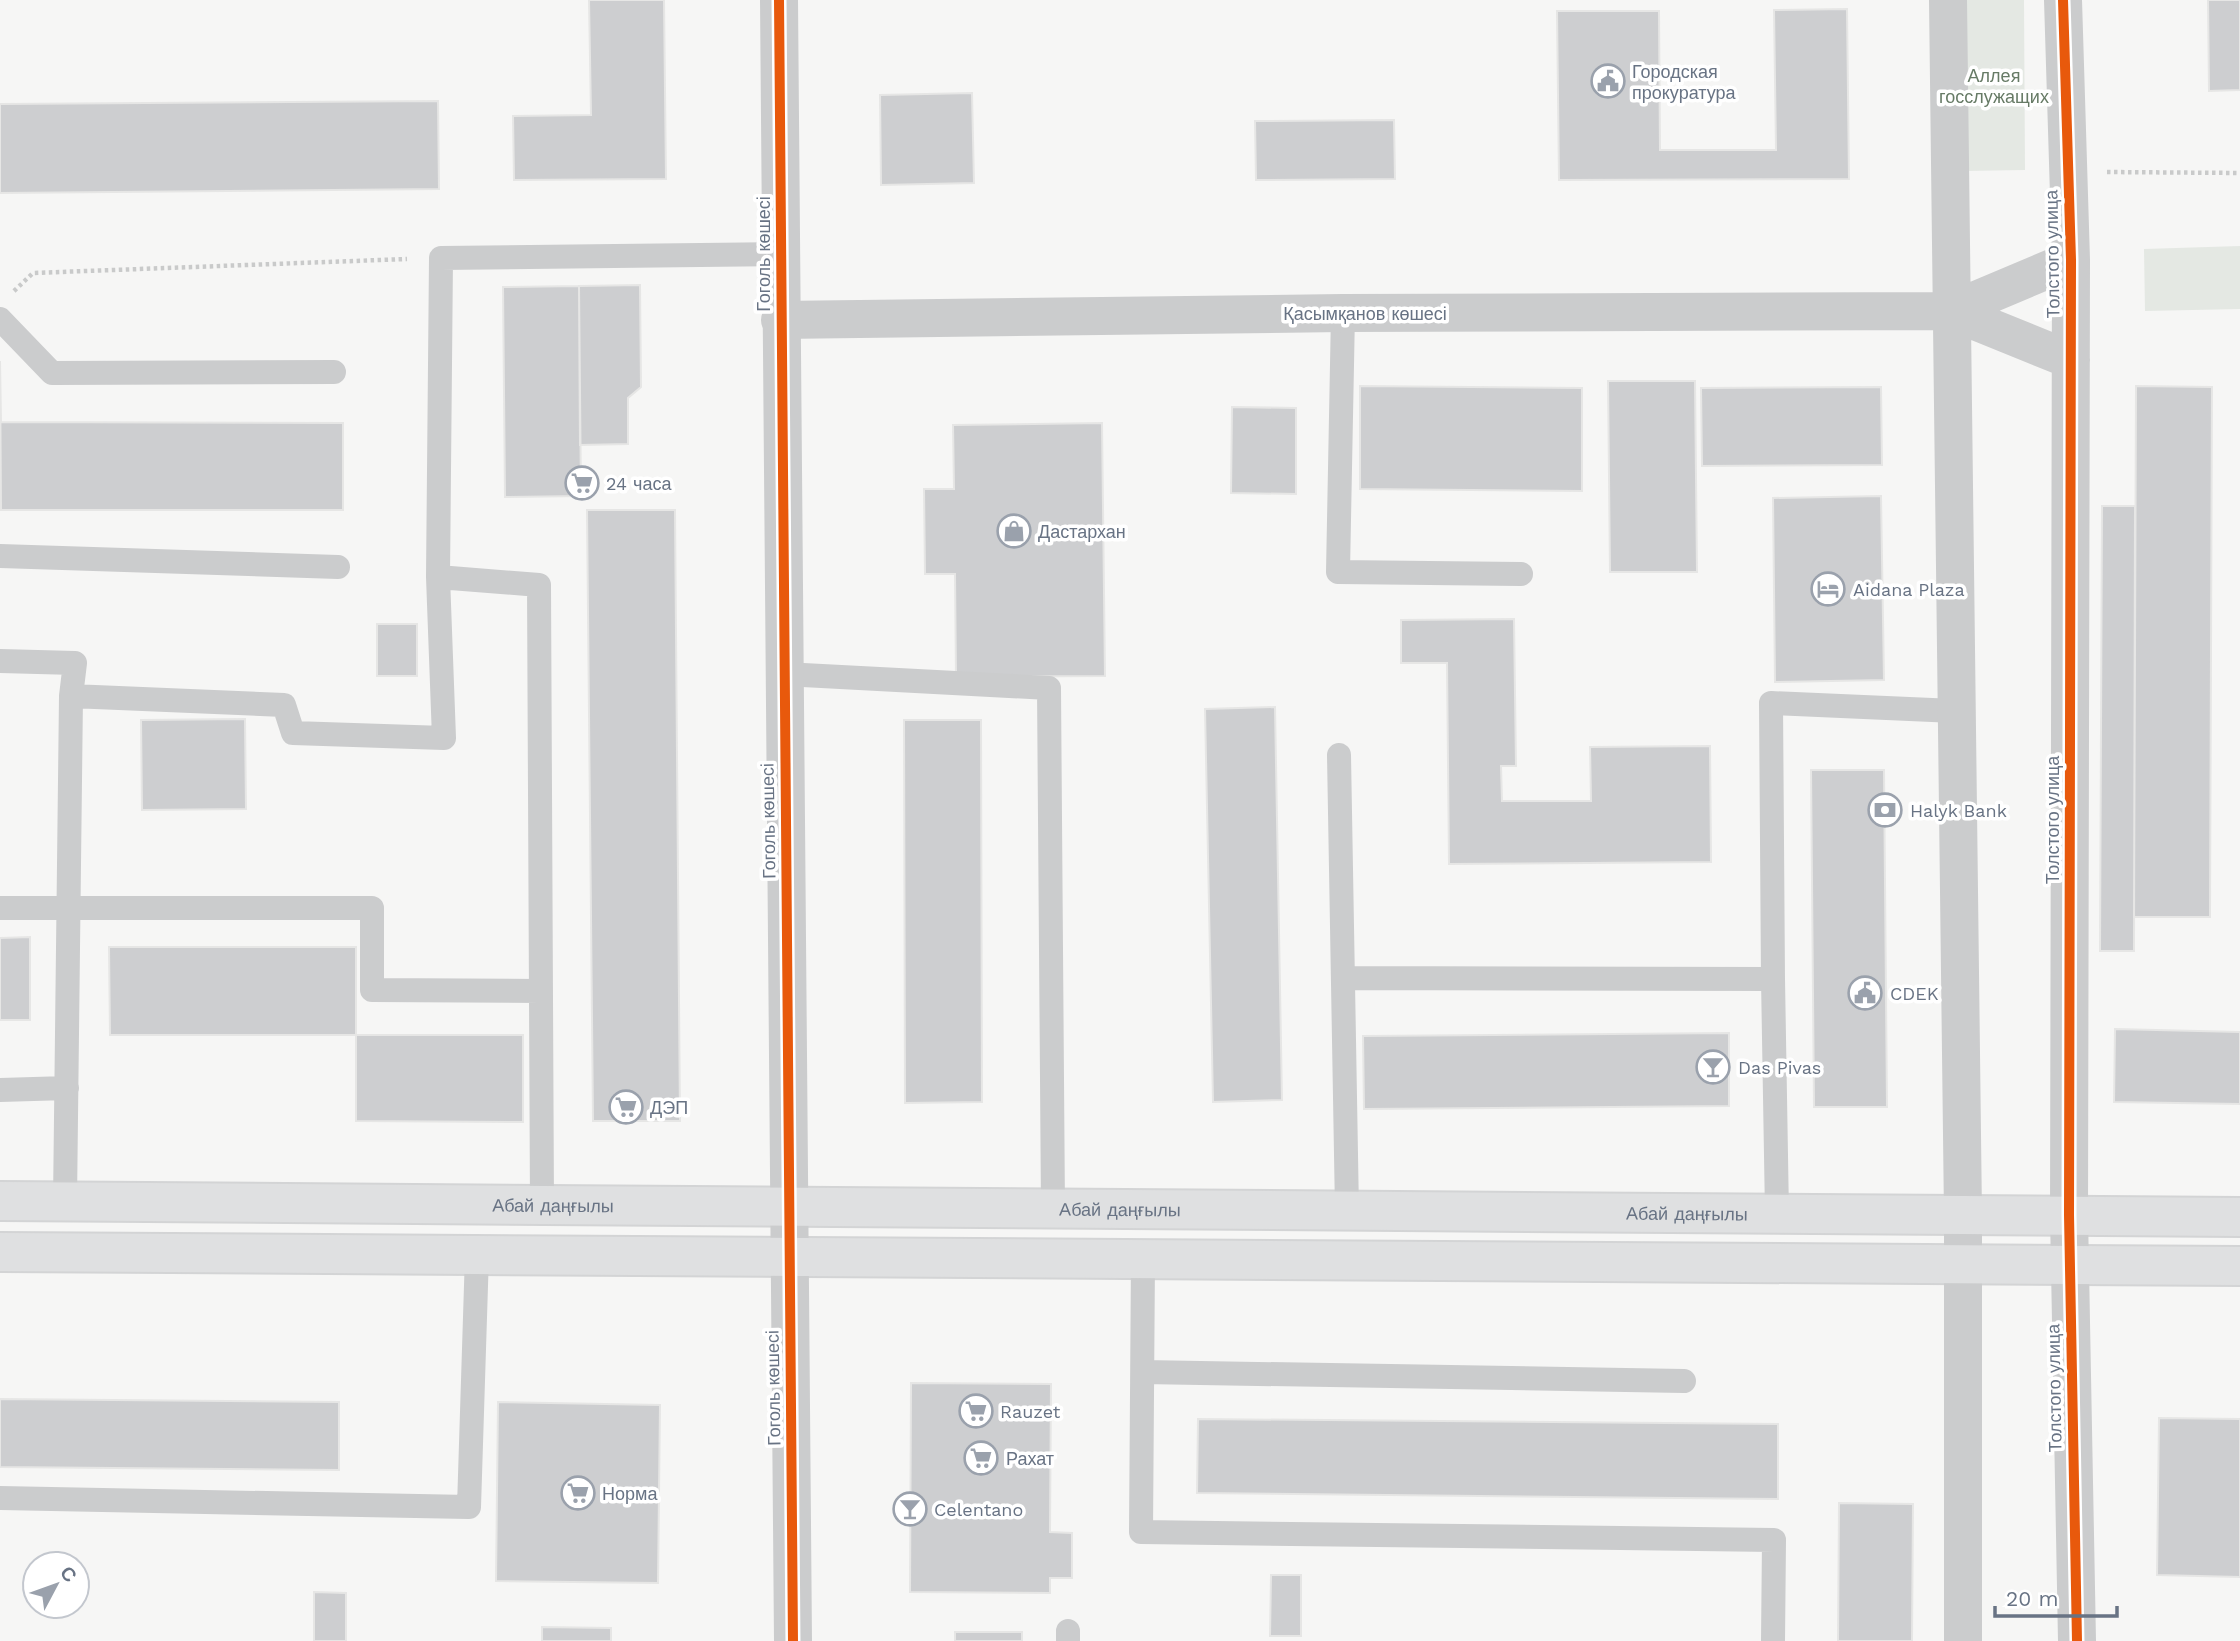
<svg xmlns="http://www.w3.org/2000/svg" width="2240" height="1641" viewBox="0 0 2240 1641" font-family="'Work Sans',sans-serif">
<rect width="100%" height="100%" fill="#f6f6f5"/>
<path fill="#e4e8e3" d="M 1963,0 L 2024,0 L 2025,170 L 1964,171 Z
M 2240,246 L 2240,309 L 2145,311 L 2144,249 Z"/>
<path fill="#cdced0" stroke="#e6e6e5" stroke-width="2" d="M 589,0 L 664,0 L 666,179 L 514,180 L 513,116 L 591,115 Z
M 2208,0 L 2240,0 L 2240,90 L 2209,91 Z
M 1847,9 L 1849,179 L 1559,180 L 1557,11 L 1659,11 L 1660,150 L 1776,150 L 1774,10 Z
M 972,93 L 974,183 L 881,185 L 880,95 Z
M 438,101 L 439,189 L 0,193 L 0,104 Z
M 1394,120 L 1395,179 L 1256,180 L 1255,121 Z
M 640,285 L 641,387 L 628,398 L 628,444 L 580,445 L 579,286 Z
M 579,286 L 581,496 L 505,497 L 503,287 Z
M 0,361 L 1,422 L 343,423 L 343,510 L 1,510 Z
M 1608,381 L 1695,381 L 1697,572 L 1610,572 Z
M 1360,386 L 1582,388 L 1582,491 L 1360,489 Z
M 2136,386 L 2212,387 L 2210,917 L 2134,917 Z
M 1881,387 L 1882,465 L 1702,466 L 1701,388 Z
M 1232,407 L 1296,408 L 1296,494 L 1231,493 Z
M 1102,423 L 1105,676 L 956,677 L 955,574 L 925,574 L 924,489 L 954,489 L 953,425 Z
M 1881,496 L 1884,680 L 1775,682 L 1773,498 Z
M 2102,506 L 2135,506 L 2134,951 L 2100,951 Z
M 587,510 L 675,510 L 680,1121 L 593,1121 Z
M 1514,619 L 1516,766 L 1501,766 L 1502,801 L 1591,801 L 1590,747 L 1710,746 L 1711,862 L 1449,864 L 1447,663 L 1401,663 L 1401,620 Z
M 377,624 L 417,624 L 417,676 L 377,676 Z
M 1275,707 L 1282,1100 L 1213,1102 L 1205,709 Z
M 245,719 L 246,809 L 142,810 L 141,720 Z
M 904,720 L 981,720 L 982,1102 L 905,1103 Z
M 1811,770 L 1884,770 L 1887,1107 L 1814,1107 Z
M 30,937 L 30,1020 L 0,1020 L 0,938 Z
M 109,947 L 356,947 L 356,1035 L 110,1035 Z
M 2115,1029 L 2240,1032 L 2240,1104 L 2114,1102 Z
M 1729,1033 L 1729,1106 L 1364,1109 L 1363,1036 Z
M 356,1035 L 523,1035 L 523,1122 L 356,1121 Z
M 911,1383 L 1051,1384 L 1050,1532 L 1072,1533 L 1072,1578 L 1050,1578 L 1050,1593 L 910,1592 Z
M 0,1399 L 339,1402 L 339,1470 L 0,1467 Z
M 498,1402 L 660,1405 L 658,1583 L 496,1581 Z
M 2159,1418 L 2240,1419 L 2240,1577 L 2157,1575 Z
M 1198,1419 L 1778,1424 L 1778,1499 L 1197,1493 Z
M 1839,1503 L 1913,1504 L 1912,1641 L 1838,1641 Z
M 1271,1575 L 1301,1575 L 1301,1636 L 1270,1636 Z
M 314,1592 L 346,1593 L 346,1641 L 314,1641 Z
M 542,1627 L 611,1628 L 611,1641 L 542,1641 Z
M 955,1632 L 1022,1632 L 1022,1641 L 955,1641 Z"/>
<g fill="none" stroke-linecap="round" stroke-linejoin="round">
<defs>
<g id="secondary">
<path id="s1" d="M 0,1201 L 2240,1217"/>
<path d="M 0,1252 L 2240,1266"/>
</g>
</defs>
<use href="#secondary" stroke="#d3d4d5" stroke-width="42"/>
<path stroke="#c9caca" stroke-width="4.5" stroke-dasharray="3.5 3.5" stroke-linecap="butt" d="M 2107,172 L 2240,173
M 14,291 L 33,273 L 407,259"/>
<path stroke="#cbcccd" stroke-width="24" d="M 1343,313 L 1338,572 L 1521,574
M 0,319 L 52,373 L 334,372
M 0,556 L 338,567
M 0,661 L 75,663 L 71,696 L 65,1202
M 784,674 L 1049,688 L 1053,1209
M 71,696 L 284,705 L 293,733 L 444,738 L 438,577
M 1339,755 L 1347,1211
M 0,908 L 372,908 L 372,990 L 541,991
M 1343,978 L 1773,979 L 1777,1214
M 1773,979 L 1771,703 L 1955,711
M 0,1090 L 67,1088
M 542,1205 L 539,585 L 438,577 L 441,258 L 781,254
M 1143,1258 L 1141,1532 L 1774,1540 L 1773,1641
M 1143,1372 L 1684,1381
M 0,1498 L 469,1507 L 477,1254
M 1068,1641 L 1068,1631"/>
<path stroke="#cbcccd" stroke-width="38" d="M 779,0 L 793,1641
M 1948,0 L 1963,1215 L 1963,1641
M 2063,0 L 2071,260 L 2069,1215 L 2077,1641
M 1950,311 L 2071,260
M 780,320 L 1343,313 L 1950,311 L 2071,360"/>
<use href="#secondary" stroke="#dfe0e1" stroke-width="38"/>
<defs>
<path id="cycleway" d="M 779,0 L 793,1641
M 2063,0 L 2071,260 L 2069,1215 L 2077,1641"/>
</defs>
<use href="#cycleway" stroke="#fff" stroke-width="15"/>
<use href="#cycleway" stroke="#e8590c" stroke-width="10"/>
</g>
<defs>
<symbol id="civic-ring" viewBox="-11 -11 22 22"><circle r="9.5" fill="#fff" stroke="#9aa1ac" stroke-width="1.5"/><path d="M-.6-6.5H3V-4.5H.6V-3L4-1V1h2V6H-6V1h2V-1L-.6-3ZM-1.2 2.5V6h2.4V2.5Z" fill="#9aa1ac"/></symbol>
<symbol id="supermarket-ring" viewBox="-11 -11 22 22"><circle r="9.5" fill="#fff" stroke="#9aa1ac" stroke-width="1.5"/><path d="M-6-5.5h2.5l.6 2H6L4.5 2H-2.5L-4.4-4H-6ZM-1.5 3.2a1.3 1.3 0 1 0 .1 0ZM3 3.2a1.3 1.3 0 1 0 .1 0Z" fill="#9aa1ac"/></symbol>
<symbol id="shop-ring" viewBox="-11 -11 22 22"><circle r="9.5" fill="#fff" stroke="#9aa1ac" stroke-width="1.5"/><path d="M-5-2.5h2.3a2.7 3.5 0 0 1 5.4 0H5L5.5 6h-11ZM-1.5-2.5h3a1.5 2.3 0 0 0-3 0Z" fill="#9aa1ac"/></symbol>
<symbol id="hotel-ring" viewBox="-11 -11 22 22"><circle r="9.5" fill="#fff" stroke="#9aa1ac" stroke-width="1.5"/><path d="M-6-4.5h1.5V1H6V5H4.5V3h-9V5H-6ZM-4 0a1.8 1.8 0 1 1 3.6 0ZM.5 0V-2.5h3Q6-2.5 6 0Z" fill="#9aa1ac"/></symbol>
<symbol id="bank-ring" viewBox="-11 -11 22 22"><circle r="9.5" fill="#fff" stroke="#9aa1ac" stroke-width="1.5"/><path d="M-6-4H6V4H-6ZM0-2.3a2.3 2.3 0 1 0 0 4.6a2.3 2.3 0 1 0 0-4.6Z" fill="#9aa1ac"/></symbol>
<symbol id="bar-ring" viewBox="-11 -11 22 22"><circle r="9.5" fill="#fff" stroke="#9aa1ac" stroke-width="1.5"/><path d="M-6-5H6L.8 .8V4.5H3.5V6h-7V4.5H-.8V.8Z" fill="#9aa1ac"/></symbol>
</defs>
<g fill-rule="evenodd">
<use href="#civic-ring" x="1589" y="62" width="38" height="38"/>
<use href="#supermarket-ring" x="563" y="464" width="38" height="38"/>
<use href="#shop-ring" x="995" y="512" width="38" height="38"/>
<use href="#hotel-ring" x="1809" y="570" width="38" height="38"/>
<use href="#bank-ring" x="1866" y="791" width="38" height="38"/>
<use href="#civic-ring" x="1846" y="974" width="38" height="38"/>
<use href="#bar-ring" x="1694" y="1048" width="38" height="38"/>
<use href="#supermarket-ring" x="607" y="1088" width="38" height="38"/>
<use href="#supermarket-ring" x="957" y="1392" width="38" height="38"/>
<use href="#supermarket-ring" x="962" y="1439" width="38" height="38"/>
<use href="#supermarket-ring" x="559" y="1474" width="38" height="38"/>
<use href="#bar-ring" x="891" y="1490" width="38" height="38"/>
</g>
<g text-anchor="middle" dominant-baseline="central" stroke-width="7" stroke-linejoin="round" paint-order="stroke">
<g font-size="18" fill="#687384" stroke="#fff" text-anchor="start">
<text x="1632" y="71">Городская<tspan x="1632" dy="21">прокуратура</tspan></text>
<text x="606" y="483">24 часа</text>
<text x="1038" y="531">Дастархан</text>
<text x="1853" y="589">Aidana Plaza</text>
<text x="1910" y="810">Halyk Bank</text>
<text x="1890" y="993">CDEK</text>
<text x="1738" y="1067">Das Pivas</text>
<text x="650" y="1107">ДЭП</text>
<text x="1000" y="1411">Rauzet</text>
<text x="1006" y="1458">Рахат</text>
<text x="602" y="1493">Норма</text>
<text x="934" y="1509">Celentano</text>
</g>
<g font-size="18" fill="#677b66" stroke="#fff">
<text x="1994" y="75">Аллея<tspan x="1994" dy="21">госслужащих</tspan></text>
</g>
<g font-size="18" fill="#687384" stroke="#fff">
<text transform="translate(763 254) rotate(-90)">Гоголь көшесі</text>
<text transform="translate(2052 254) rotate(-91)">Толстого улица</text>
<text x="1365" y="313">Қасымқанов көшесі</text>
<text transform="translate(2052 820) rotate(-90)">Толстого улица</text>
<text transform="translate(768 821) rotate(-91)">Гоголь көшесі</text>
<text stroke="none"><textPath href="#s1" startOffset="553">Абай даңғылы</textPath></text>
<text stroke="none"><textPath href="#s1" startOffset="1120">Абай даңғылы</textPath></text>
<text stroke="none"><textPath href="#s1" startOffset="1687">Абай даңғылы</textPath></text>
<text transform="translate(773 1388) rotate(-91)">Гоголь көшесі</text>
<text transform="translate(2054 1388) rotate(-91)">Толстого улица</text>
</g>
</g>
<g transform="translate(56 1585) rotate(49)"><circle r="33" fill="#ffffff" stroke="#c3c7ce" stroke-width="2"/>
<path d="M0-5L12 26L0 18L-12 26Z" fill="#9aa1ac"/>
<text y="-10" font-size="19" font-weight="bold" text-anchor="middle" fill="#687384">С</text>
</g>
<path d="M1995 1606v10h122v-10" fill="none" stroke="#687384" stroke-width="3.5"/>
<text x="2006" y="1606" font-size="21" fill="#687384" stroke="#ffffff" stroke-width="5" paint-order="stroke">20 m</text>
</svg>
